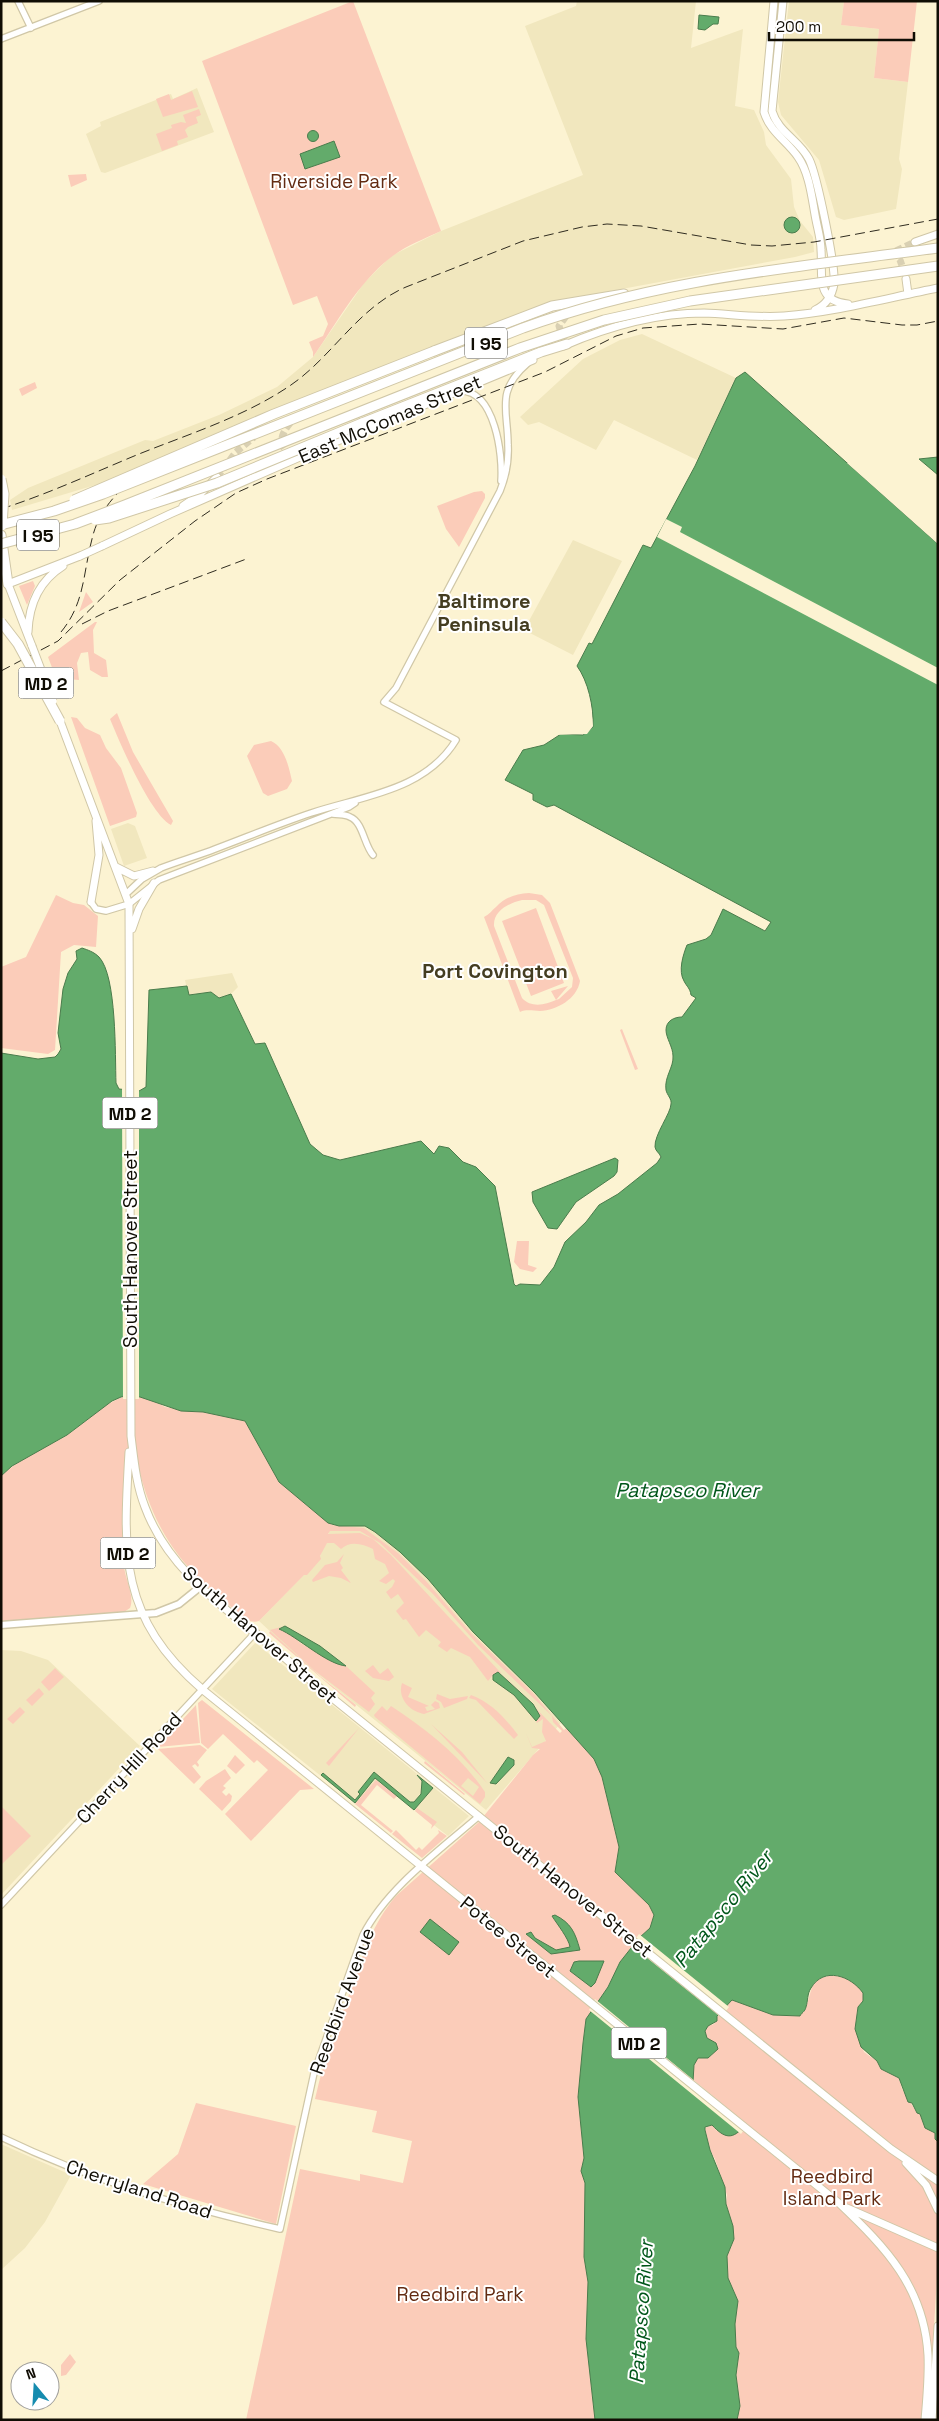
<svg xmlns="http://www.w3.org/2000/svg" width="939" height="2421" viewBox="0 0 939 2421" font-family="'Space Grotesk',sans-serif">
<rect width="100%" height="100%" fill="#fcf3d2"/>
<path fill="#f1e7be" d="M 577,1 L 696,1 L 691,48 L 743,29 L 735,106 L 754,110 L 764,132 L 766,145 L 791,179 L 794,207 L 800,221 L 813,237 L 814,252 L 795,257 L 551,302 L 318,393 L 142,471 L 12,510 L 10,500 L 28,488 L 145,440 L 153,441 L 219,415 L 277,387 L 313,357 L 364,283 L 391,256 L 441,231 L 583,175 L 525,26 L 576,6 Z
M 789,1 L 844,1 L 841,25 L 879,29 L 874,78 L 908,82 L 899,159 L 902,169 L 896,209 L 844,220 L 836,217 L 819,160 L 781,115 L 778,102 Z
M 197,88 L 214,132 L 105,173 L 101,172 L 86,134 L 101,126 L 100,122 L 171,94 L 173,99 Z
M 642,334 L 736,378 L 697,460 L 614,420 L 596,450 L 539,422 L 528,425 L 520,417 L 583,359 L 620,340 Z
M 573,540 L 622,561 L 573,655 L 524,630 Z
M 128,823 L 135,826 L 147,858 L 124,866 L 111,829 Z
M 232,973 L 238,987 L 231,994 L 219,998 L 211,992 L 188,995 L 185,980 Z
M 332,1524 L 339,1526 L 365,1526 L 375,1532 L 400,1552 L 428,1579 L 473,1632 L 535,1693 L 561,1723 L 486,1810 L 302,1661 L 259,1621 L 319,1559 Z
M 255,1643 L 257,1644 L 469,1816 L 448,1836 L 377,1781 L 356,1804 L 212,1689 Z
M 1,1650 L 21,1651 L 48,1660 L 140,1746 L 1,1895 Z
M 1,2144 L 71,2175 L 45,2222 L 25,2248 L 1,2270 Z"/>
<path fill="#fbccb9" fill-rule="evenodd" d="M 353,1 L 441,231 C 424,239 405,246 390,258 C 357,284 337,323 313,357 L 313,352 L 309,342 L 323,336 L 328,324 L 317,296 L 293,305 L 202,61 Z
M 844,1 L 917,1 L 908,82 L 874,78 L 879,29 L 841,25 Z
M 192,91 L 198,107 L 163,117 L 156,99 L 169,94 L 171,100 Z
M 199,109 L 201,115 L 196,117 L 198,123 L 188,127 L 185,130 L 188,137 L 177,141 L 178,145 L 162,151 L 156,134 L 172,128 L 171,125 L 181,122 L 186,123 L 183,115 Z
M 86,174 L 87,180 L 71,187 L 68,175 Z
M 35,382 L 37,388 L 22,396 L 19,389 Z
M 482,491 L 485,494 L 485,498 L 459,547 L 446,529 L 437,506 L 474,492 Z
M 33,581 L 35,586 L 27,605 L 19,586 Z
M 86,592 L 93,602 L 79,612 Z
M 95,622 L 97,622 L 93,630 L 94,653 L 106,660 L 108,677 L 102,677 L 90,670 L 88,652 L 81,653 L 77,663 L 79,680 L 56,678 L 48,657 Z
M 117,713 L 133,752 L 169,814 L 173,821 L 171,825 C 150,814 120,743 110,719 Z
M 71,717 L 77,718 L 85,728 L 100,735 L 106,748 L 121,768 L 137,813 L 136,817 L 110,826 Z
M 271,741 C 285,747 289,768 292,781 L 287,789 L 268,796 L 263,793 L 247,756 L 254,745 Z
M 529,893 L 542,895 L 550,903 L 580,981 C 577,999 557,1010 540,1011 C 533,1011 527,1009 520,1012 L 484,917 C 490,914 491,911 496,907 C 505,897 516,894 529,893 ZM 522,900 L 536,900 L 544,905 L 573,978 L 572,987 L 559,999 L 556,1000 L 568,986 L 551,991 L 556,1000 C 545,1005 531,1008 522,998 L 494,926 C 493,911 509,903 522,900 Z
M 56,895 L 73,903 L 84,905 L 98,916 L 96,947 L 74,945 L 61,952 L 55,1050 L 48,1054 L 1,1048 L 1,967 L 26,957 Z
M 536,908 L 564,983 L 531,996 L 502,921 Z
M 622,1029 L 638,1069 L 635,1070 L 620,1030 Z
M 517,1241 L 529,1241 L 528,1265 L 537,1268 L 533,1272 L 520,1269 L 514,1262 Z
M 130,1395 L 150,1399 L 165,1407 L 194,1412 L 203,1412 L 245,1421 L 263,1453 L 306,1505 L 332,1525 L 364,1528 L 398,1553 L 426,1581 L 472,1634 L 534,1694 L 564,1730 L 566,1728 L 594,1759 L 602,1777 L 619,1847 L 615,1872 L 649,1905 L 654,1915 L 650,1928 L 639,1938 L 620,1962 L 608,1987 L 586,2019 L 583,2043 L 578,2097 L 584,2158 L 581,2171 L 585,2183 L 584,2257 L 588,2282 L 586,2339 L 595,2420 L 246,2420 L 300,2169 L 360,2181 L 360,2174 L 403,2183 L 412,2141 L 372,2132 L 377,2111 L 315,2099 C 323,2061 338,2025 351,1989 C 363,1955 372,1924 396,1896 L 479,1822 L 533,1755 L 540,1749 L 532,1748 L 526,1733 L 528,1729 L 526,1733 L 532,1747 L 546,1741 L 542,1732 L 543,1719 L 537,1723 L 536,1721 L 538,1719 C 539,1701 514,1693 506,1678 L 560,1733 L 562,1731 L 553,1722 L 552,1716 L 478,1645 L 433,1594 L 380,1543 L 360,1531 L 330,1531 L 328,1534 L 360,1533 L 373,1539 L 391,1555 L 501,1673 L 493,1675 L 488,1681 L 470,1657 L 451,1648 L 447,1652 L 438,1646 L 441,1642 L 426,1630 L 419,1637 L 406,1619 L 403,1620 L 396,1611 L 404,1603 L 398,1594 L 391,1599 L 386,1592 L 392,1587 L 395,1581 L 393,1579 L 386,1584 L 379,1581 L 389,1573 L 385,1564 L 375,1559 L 373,1549 C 363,1544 350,1540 341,1549 L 334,1543 L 327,1543 L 320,1556 L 321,1559 L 307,1575 L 304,1575 L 259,1621 C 248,1625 239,1613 230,1606 C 180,1566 153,1529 138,1465 L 125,1466 C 122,1500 121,1533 124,1566 C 125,1579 135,1596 130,1608 L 124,1612 L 1,1622 L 1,1476 C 20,1458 44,1449 66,1436 C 86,1423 106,1400 130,1395 Z
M 344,1554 L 340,1563 L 343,1568 L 341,1570 L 351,1583 L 341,1578 L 329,1576 L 313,1582 L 312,1580 L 325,1565 L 337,1562 Z
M 281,1627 L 280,1629 L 294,1636 L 300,1643 L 340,1665 L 346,1666 L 375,1693 L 371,1698 L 375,1704 L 369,1712 L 315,1671 L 270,1630 Z
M 270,1631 L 321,1677 L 356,1705 L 355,1707 L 269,1633 Z
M 373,1665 L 380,1674 L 388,1668 L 394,1677 L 389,1681 L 373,1678 L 365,1671 Z
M 55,1668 L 64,1677 L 49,1691 L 41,1682 Z
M 402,1683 L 412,1688 L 408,1697 L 429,1706 L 425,1707 L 427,1711 L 435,1709 L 431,1705 L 435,1701 L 439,1703 L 440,1708 L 424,1714 C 410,1712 397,1698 402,1683 Z
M 39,1688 L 44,1694 L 32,1706 L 26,1700 Z
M 437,1694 L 450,1699 L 468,1696 L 467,1699 L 444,1708 L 441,1702 L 436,1699 Z
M 471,1695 C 492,1703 505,1718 518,1735 L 514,1739 L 476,1700 L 469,1698 Z
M 202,1700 L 314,1789 L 300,1790 L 251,1841 L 225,1814 L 268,1770 L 257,1760 L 254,1763 L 223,1734 L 208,1749 L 201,1743 L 198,1703 Z
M 196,1705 L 200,1743 L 158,1747 L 159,1745 Z
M 382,1706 L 387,1711 L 391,1706 C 427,1730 460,1755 485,1792 L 485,1797 L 480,1804 L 375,1717 L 374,1715 ZM 468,1778 L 479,1787 L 473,1796 L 461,1786 Z
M 20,1707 L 25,1712 L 13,1724 L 7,1719 Z
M 431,1724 L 462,1752 L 488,1784 Z
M 359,1728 L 329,1766 L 326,1763 Z
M 200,1745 L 207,1750 L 197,1762 L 199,1765 L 198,1767 L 195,1764 L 192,1766 L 201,1777 L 194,1784 L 158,1749 Z
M 235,1755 L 245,1765 L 236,1774 L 227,1766 Z
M 425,1761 L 465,1794 L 464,1795 L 424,1763 Z
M 225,1769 L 231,1778 L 223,1786 L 226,1788 L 222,1792 L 226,1796 L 229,1793 L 232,1796 L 231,1801 L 222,1811 L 199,1789 L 206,1781 Z
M 376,1780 L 397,1796 L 394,1799 L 377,1785 L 361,1805 L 393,1831 L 391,1833 L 355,1804 Z
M 1,1806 L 31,1836 L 1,1865 Z
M 417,1808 L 437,1822 L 431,1829 L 432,1825 L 415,1811 Z
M 396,1830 L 416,1850 L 419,1847 L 422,1850 L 439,1833 L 438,1830 L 447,1836 L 422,1858 L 392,1834 Z
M 842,1975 L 855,1983 L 863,1993 L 863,2001 L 858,2007 L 855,2029 L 861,2043 L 864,2052 L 877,2061 L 881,2069 L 899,2078 L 902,2089 L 917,2113 L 920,2114 L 924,2126 L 935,2133 L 938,2142 L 938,2259 L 933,2344 L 923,2420 L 737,2420 L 740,2406 L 736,2375 L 739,2353 L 736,2347 L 735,2324 L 738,2301 L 728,2278 L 727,2256 L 732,2245 L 733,2226 L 726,2204 L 727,2195 L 715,2159 L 710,2150 L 705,2128 L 712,2125 L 717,2131 C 708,2111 683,2079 698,2058 L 711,2056 L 715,2051 L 714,2043 L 707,2038 L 705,2031 L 708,2026 L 714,2024 L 717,2017 L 732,2000 L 773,2015 L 800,2016 C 801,2013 805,2012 806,2008 C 814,1983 810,1976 842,1975 Z
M 196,2103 L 296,2126 L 276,2224 L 143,2184 L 178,2154 Z
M 70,2354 L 76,2362 L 66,2375 L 61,2376 L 61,2365 Z"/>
<path fill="#63ab6b" stroke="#4a7c4c" d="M 699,15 L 719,17 L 718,24 L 713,24 L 705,30 L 698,29 Z
M307.5 136a5.5 5.5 0 1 1 11 0a5.5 5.5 0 1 1-11 0Z
M 334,141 L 340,157 L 305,169 L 300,154 Z
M784 225a8 8 0 1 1 16 0a8 8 0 1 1-16 0Z
M 745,372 L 938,544 L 938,2142 L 935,2139 L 935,2133 L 925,2128 L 920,2114 L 917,2113 L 912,2103 L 908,2102 L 899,2078 L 881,2069 L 877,2061 L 861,2047 L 855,2029 L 858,2007 L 863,2001 L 863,1993 C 851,1976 824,1966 811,1988 C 807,1994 808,2001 806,2007 C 805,2012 801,2013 800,2016 L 773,2015 L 732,2000 L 717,2016 L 717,2021 L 708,2026 L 705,2031 L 707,2038 L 716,2043 L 718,2049 L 708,2058 L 698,2058 L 694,2065 L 693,2082 L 745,2125 C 733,2140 725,2139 712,2125 L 705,2127 L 705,2130 L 710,2150 L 725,2187 L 726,2204 L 733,2226 L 734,2239 L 727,2256 L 728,2278 L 738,2301 L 735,2324 L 736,2347 L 739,2353 L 736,2375 L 740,2406 L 737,2420 L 595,2420 L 586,2339 L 588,2282 L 584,2257 L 585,2183 L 581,2171 L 584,2158 L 578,2097 L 583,2043 L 586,2019 L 608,1987 L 620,1962 L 639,1938 L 650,1928 L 654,1915 L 649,1905 L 615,1872 L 619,1847 L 602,1777 L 594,1759 L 535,1693 L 473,1632 L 428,1579 L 400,1552 L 375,1532 L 365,1526 L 339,1526 L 328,1523 L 279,1482 L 245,1421 L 203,1412 L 181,1411 L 140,1397 L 130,1395 L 121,1397 L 112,1401 L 67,1435 L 12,1466 L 1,1476 L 1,1053 L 38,1059 L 55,1057 L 58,1054 L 61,1049 L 58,1033 L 63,989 L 68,973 L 77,959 L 76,951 L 82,948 C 88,950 94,952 99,957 C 117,976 115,1056 116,1083 L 119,1089 L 139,1091 L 146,1087 L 149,990 L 187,986 L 189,995 L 211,992 L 219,998 L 231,994 L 255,1044 L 265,1043 L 310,1144 L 323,1155 L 340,1160 L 421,1141 L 434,1154 L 439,1146 L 449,1148 L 463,1162 L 476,1167 L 495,1186 L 514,1284 L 516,1286 L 520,1284 L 540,1285 L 554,1267 L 565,1242 L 586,1222 L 599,1205 L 618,1194 L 657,1163 L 661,1157 C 659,1152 656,1152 655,1147 C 654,1135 671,1113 671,1104 C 672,1099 667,1095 666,1090 C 664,1077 674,1067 673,1056 C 673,1047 666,1038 666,1030 C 666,1021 674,1017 682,1017 L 696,998 L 691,995 C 690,988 687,987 684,981 C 678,971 683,955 687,945 L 706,939 L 711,935 L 723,909 L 765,931 L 771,922 L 554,805 L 547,807 L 533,800 L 533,794 L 505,780 L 523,750 L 544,745 L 561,734 L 583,735 L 593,727 C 594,707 588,681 577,666 L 589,643 L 592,644 L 643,545 L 651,548 L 695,466 L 736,378 Z
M 938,457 L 938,475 L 919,459 Z
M 615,1158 L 618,1160 L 617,1172 L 614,1176 L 576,1202 L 557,1229 L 548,1228 L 533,1202 L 532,1192 Z
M 285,1626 L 320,1646 L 346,1666 C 326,1664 298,1637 279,1629 Z
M 498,1672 L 533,1704 L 540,1716 L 536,1721 L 514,1695 L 493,1680 L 493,1675 Z
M 508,1757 L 514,1760 L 514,1765 L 496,1784 L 490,1783 Z
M 374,1772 L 410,1802 L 414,1802 L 421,1794 L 422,1781 L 417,1775 L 433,1788 L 414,1810 L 375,1778 L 355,1803 L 321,1775 L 323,1773 L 355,1800 L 360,1794 L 358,1792 Z
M 555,1915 C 571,1923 575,1932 580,1950 L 551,1954 L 526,1934 L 531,1932 L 535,1938 L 556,1950 L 570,1947 C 569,1939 557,1924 552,1916 Z
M 430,1919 L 459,1942 L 449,1955 L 420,1932 Z
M 579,1961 L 604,1961 L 595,1983 L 591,1987 L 570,1971 L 574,1962 Z"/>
<path fill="#fcf3d2" d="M 847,463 L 850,463 L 938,540 L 938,544 Z
M 666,519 L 682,527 L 680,532 L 938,668 L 938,685 L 657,537 Z
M 591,707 L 593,726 L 587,734 L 553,735 L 561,731 L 582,733 L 589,729 L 591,717 L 589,708 Z
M 122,1087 L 139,1089 L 139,1399 L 123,1399 Z
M 639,1934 L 729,2007 L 721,2017 L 631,1945 Z
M 595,1999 L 747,2124 L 747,2126 L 741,2134 L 589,2010 Z"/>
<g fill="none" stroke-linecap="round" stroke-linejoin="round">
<path stroke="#d9d0b3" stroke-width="7" stroke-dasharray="7 3.5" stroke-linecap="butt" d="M 896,251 L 915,242
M 891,252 L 900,260 L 905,274
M 564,341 L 559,326 L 569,312
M 292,455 C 275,446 282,431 293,420
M 217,477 L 236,452 L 254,437"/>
<defs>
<path id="tertiary" d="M 18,1 L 31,28
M 1,39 L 99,1
M 461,391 C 495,391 503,455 501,481
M 333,814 C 339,815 345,814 350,817 C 363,822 364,845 373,855
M 126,894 L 142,879 L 161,868 C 179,861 197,856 215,849 C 247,837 278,824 311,813 C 362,796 425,791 456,740 L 384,702 L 396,688 L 500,491 C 506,476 509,462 508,445 C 508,410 495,391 528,363
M 91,902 L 96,909 L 106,911 L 129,904 L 159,880 L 349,807 L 355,803
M 1,1905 L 256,1632
M 1,2137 C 92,2181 183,2207 280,2229 L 314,2073 L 363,1935 C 387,1888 440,1850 479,1816"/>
<path id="secondary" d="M 1,1625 L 156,1613 L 179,1604 L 200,1587"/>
<path id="primary" d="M 774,1 L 764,112 C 770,132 787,141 798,157 C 810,174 812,200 816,220 C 818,230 821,240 821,250 C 823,273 814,301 848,304
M 783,1 L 772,111 C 778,132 799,140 809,159 C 817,175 836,267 834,284 C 832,296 826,305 815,310
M 915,242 L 938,234
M 906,279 L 908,294
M 563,346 C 607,327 656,313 704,313 C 731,314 757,318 784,316 C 836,312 887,298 938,288
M 183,506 L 199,495 L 217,477
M 102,546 L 170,514 L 316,450 L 533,360
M 28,632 C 29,604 39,581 63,566
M 32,646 L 8,584 L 80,556
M 60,721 L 129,904 L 131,1436 C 134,1460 136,1484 145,1507 C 173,1583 249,1622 305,1676 L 891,2149 L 938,2181
M 116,867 L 134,876 L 153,871
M 91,902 L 99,855 L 96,821
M 132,929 L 139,909 L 154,883
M 129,1452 C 123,1554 119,1618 203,1690 L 840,2204 C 886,2248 924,2287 928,2355 C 929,2376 927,2398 925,2420
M 906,2163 L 926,2185 L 938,2210
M 847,2208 L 938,2248
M 932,2420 L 938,2326"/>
<path id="motorway" d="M 434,351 L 552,306 L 624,294
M 362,423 L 541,352 L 567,344
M 1,535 L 8,584"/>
</defs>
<use href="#tertiary" stroke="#d0c7a7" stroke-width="8"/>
<use href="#secondary" stroke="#d0c7a7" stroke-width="9"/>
<use href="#primary" stroke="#d0c7a7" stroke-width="9"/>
<use href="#motorway" stroke="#d0c7a7" stroke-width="11"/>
<use href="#tertiary" stroke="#fff" stroke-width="5.5"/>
<use href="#secondary" stroke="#fff" stroke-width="6"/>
<use href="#primary" stroke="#fff" stroke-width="7"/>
<use href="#motorway" stroke="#fff" stroke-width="9"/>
<path stroke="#302c20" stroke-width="1" stroke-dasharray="10 5" stroke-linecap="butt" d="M 1,509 C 48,494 93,473 139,454 C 189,434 243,417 288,387 C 331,359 357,308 406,287 L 523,241 L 582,227 L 607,224 L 641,226 L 751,245 L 772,246 L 814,242 L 938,219
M 82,624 L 108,611 L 249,558
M 61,632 C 85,603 83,573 92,539 C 101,499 136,474 171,456
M 1,671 L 58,641 L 120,580 L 195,521 L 236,493 L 267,479 L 545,372 L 616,336 L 643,328 L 700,324 L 783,329 L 844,318 L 902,325 L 917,325 L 938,321"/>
<defs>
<path id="primary-bridge" d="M 80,556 L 102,546
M 32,646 L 53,701"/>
<path id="motorway-bridge" d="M 1,479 L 4,494 L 2,526
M 74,500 L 274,414 L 434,351
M 95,520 L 109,518 L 217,483 L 362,423
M 1,525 L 54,511 L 103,494 L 523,328 C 657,279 798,267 938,248
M 1,544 L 75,524 L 125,505 L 520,348 L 604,320 L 690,301 L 938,266
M 1,622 L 18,644 L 60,721"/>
</defs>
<use href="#primary-bridge" stroke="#d0c7a7" stroke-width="9" stroke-linecap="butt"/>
<use href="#motorway-bridge" stroke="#d0c7a7" stroke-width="11" stroke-linecap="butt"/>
<use href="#primary-bridge" stroke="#fff" stroke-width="7"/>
<use href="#motorway-bridge" stroke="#fff" stroke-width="9"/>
</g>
<g text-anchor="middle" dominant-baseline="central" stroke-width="4" stroke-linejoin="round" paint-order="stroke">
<g fill="#fff" stroke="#58564f" stroke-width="1">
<rect x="465" y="327.5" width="42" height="31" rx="4"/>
<rect x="17" y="519.5" width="42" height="31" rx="4"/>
<rect x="18.5" y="667.5" width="55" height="31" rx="4"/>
<rect x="102.5" y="1097.5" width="55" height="31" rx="4"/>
<rect x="100.5" y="1537.5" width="55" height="31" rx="4"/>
<rect x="611.5" y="2027.5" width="55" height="31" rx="4"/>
</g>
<g font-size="18" font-weight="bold" fill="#100d04">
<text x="486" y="343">I 95</text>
<text x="38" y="535">I 95</text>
<text x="46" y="683">MD 2</text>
<text x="130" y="1113">MD 2</text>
<text x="128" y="1553">MD 2</text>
<text x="639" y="2043">MD 2</text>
</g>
<g font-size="19" fill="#632b12" stroke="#fff">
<text x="334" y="181">Riverside Park</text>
<text x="832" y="2176">Reedbird<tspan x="832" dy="22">Island Park</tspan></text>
<text x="460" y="2294">Reedbird Park</text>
</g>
<g font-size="19" fill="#100d04" stroke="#fff">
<text transform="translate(390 419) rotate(-23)">East McComas Street</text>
<text transform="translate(130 1249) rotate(-90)">South Hanover Street</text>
<text transform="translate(260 1635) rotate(41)">South Hanover Street</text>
<text transform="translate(129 1768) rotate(-47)">Cherry Hill Road</text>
<text transform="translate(573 1891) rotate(39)">South Hanover Street</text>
<text transform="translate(508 1937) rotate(39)">Potee Street</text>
<text transform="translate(342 2001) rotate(-70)">Reedbird Avenue</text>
<text transform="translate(139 2189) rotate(18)">Cherryland Road</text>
</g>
<g font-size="20" font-weight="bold" fill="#443d21" stroke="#fff">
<text x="484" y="601">Baltimore<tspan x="484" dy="23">Peninsula</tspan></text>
<text x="495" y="971">Port Covington</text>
</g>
<g font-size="20" font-style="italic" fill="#00561a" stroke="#fff">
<text x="687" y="1490">Patapsco River</text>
<text transform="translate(723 1909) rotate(-51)">Patapsco River</text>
<text transform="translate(641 2312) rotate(-86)">Patapsco River</text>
</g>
</g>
<rect width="939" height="2421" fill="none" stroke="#100d04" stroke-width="5"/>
<g transform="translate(35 2386) rotate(342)"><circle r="24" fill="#ffffff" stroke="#9f9e9b"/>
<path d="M0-4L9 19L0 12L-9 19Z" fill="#168caf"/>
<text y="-8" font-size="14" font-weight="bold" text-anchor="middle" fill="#100d04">N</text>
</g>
<path d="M769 32v8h145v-8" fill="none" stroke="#100d04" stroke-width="2.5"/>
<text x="776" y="32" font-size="15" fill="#100d04" stroke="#ffffff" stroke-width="4" paint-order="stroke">200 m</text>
</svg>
